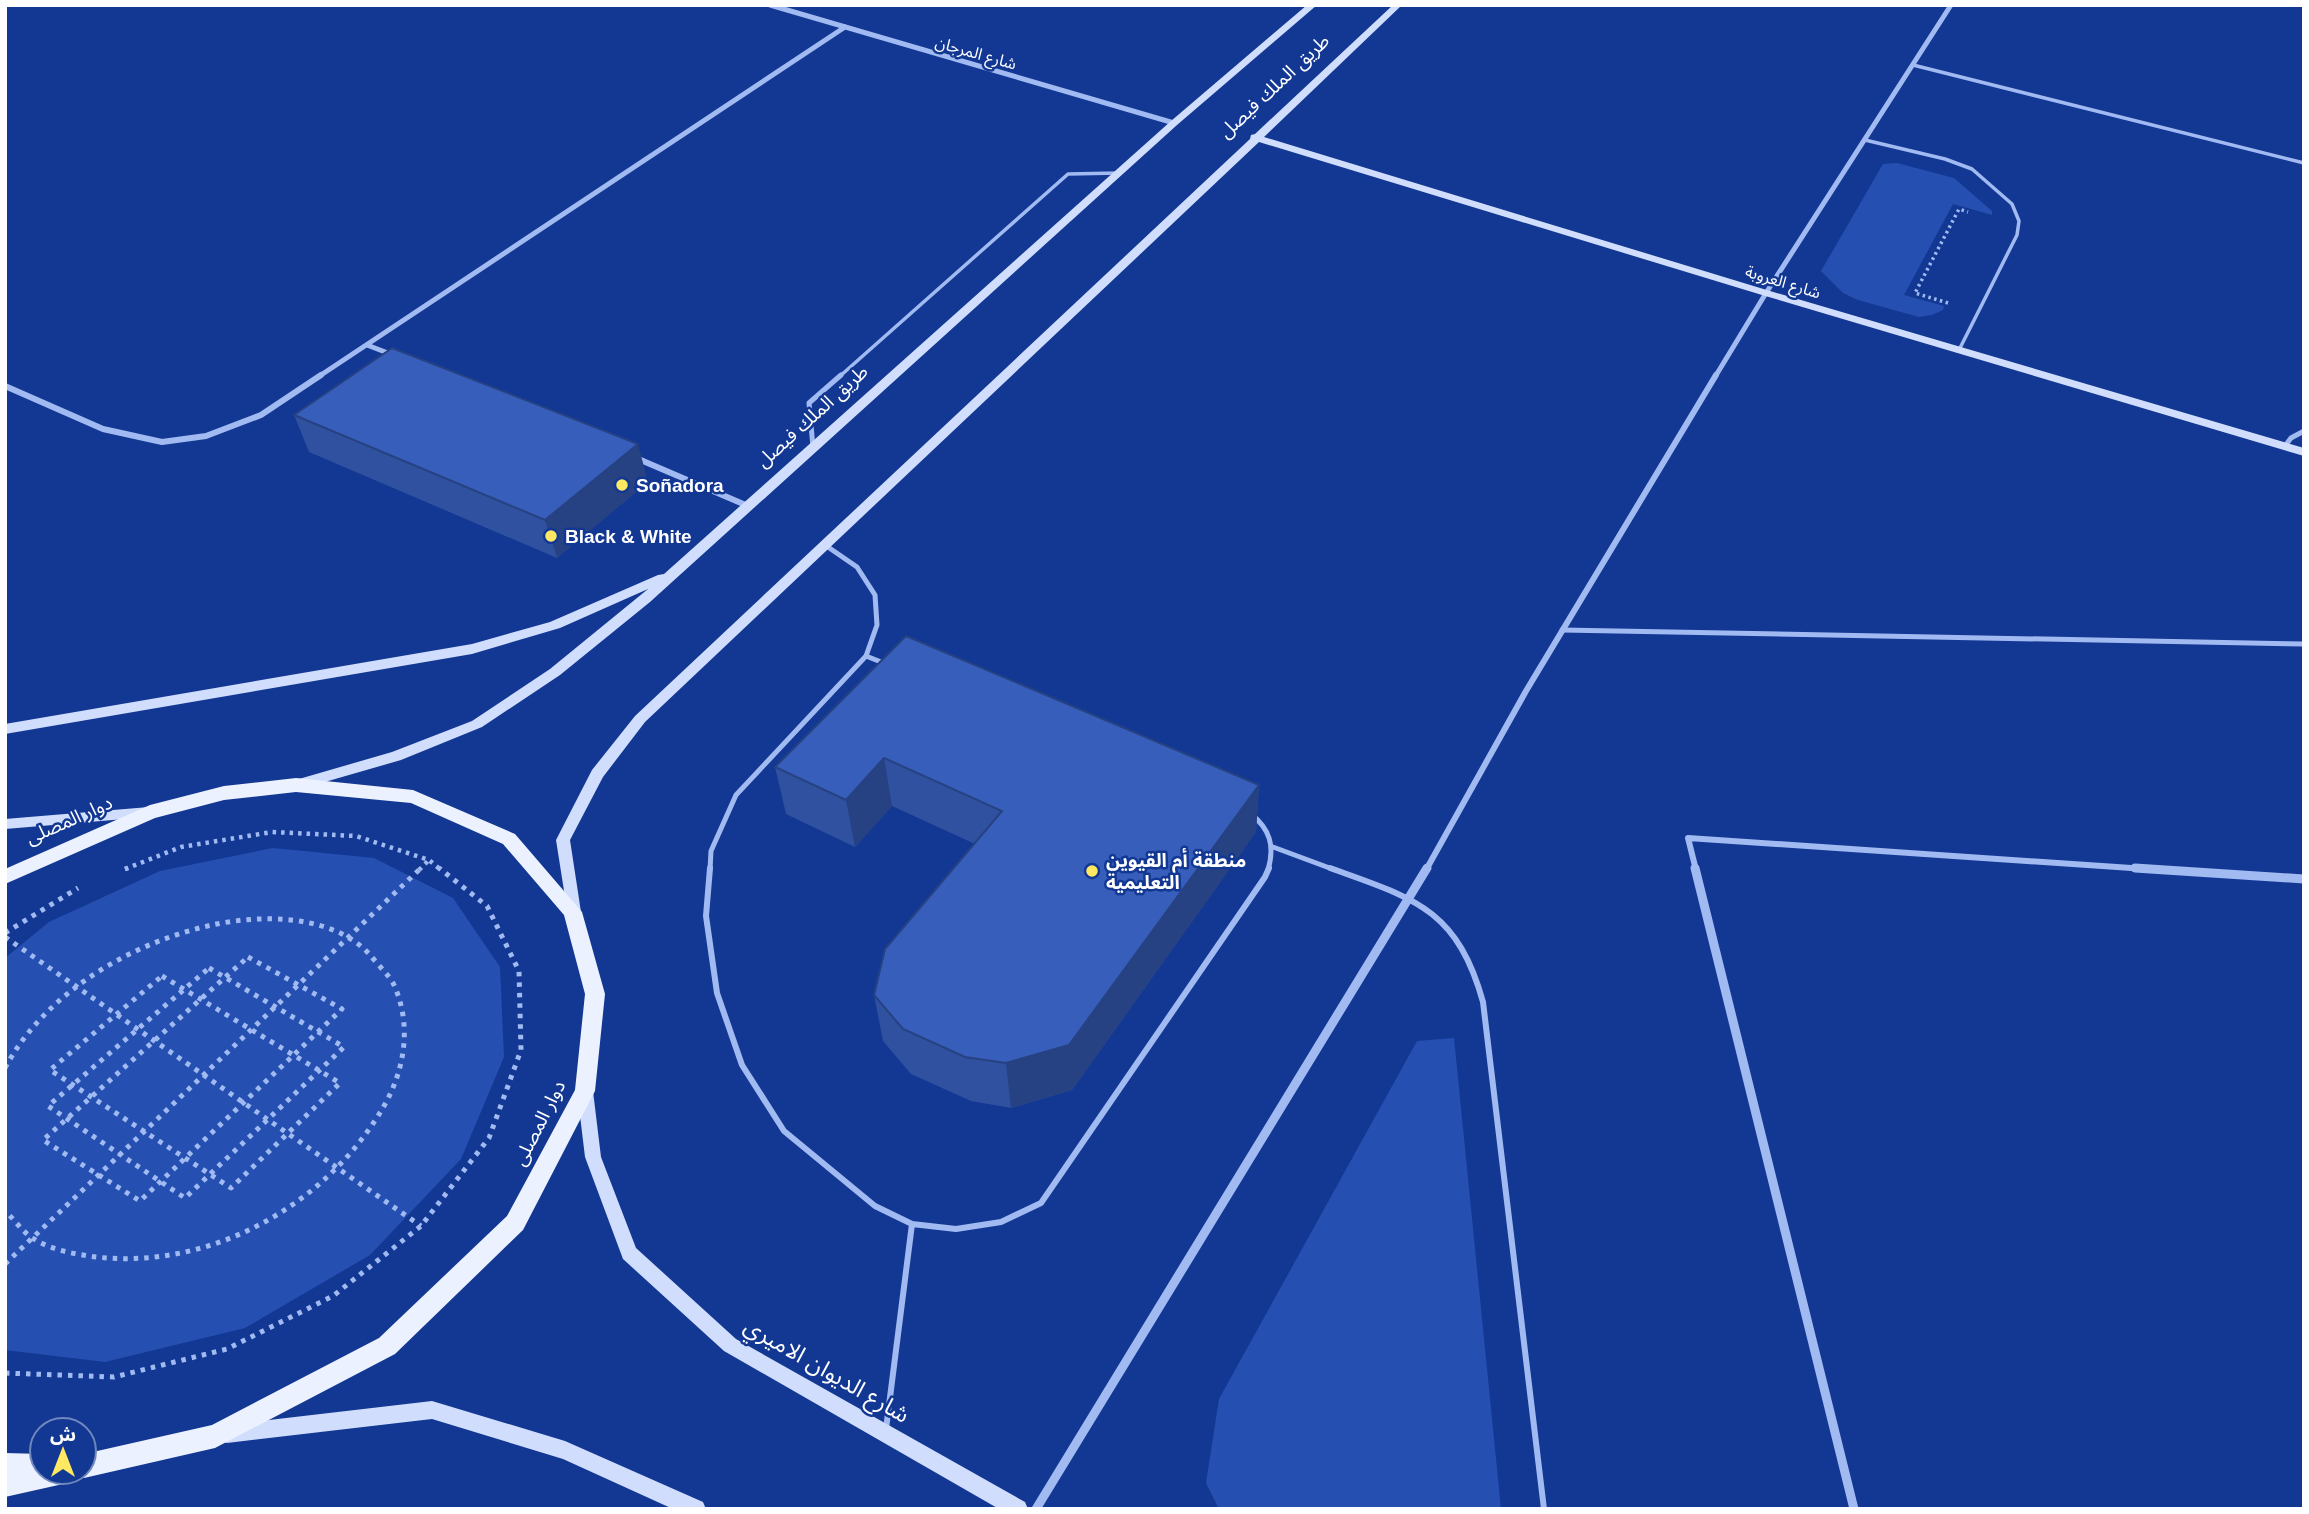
<svg xmlns="http://www.w3.org/2000/svg" width="2309" height="1514" viewBox="0 0 2309 1514" font-family="Helvetica,'Noto Sans Arabic',sans-serif">
<rect width="100%" height="100%" fill="#133893"/>
<path fill="#2550b2" d="M 1897,163 L 1954,178 L 1992,211 L 1992,215 L 1953,204 L 1904,295 L 1944,306 L 1943,310 L 1932,315 L 1919,317 L 1858,300 L 1843,293 L 1821,271 L 1883,164 Z
M 273,848 L 374,858 L 453,898 L 500,967 L 504,1057 L 461,1159 L 370,1255 L 245,1328 L 105,1362 L 5,1350 L 5,958 L 49,922 L 160,871 Z
M 1454,1038 L 1501,1509 L 1219,1509 L 1206,1483 L 1219,1399 L 1417,1041 Z"/>
<g fill="none" stroke-linecap="round" stroke-linejoin="round">
<path stroke="#a1baf2" stroke-width="3.5" stroke-dasharray="2.5 3.5" stroke-linecap="butt" d="M 1948,303 L 1915,293 L 1959,209 L 1968,212"/>
<path stroke="#a1baf2" stroke-width="4.5" stroke-dasharray="3.5 5" stroke-linecap="butt" d="M 125,869 L 181,847 L 272,832 L 356,836 L 429,860 L 441,870
M 419,870 L 429,860"/>
<path stroke="#a1baf2" stroke-width="5" stroke-dasharray="4.5 6" stroke-linecap="butt" d="M 125,869 L 128,868
M 5,933 L 78,888
M 5,937 L 421,1226
M 248,957 L 342,1009 L 140,1201 L 43,1140 Z
M 209,968 L 344,1047 L 185,1198 L 48,1106 Z
M 162,976 L 340,1083 L 231,1188 L 50,1070 Z
M 5,1068 C 45,993 130,943 212,925 C 262,914 334,914 371,956 C 378,965 389,975 394,985 C 412,1025 405,1069 384,1106 C 327,1205 211,1270 96,1257 C 74,1254 50,1250 31,1237 C 21,1230 14,1219 5,1211
M 5,1264 L 421,868
M 5,1373 L 114,1377 L 227,1349 L 333,1296 L 421,1226 L 489,1138 L 521,1050 L 519,971 L 487,906 L 439,868"/>
<path stroke="#a1baf2" stroke-width="3.5" d="M 1913,65 L 2304,163
M 1865,140 L 1945,159 L 1972,169 L 2012,204 L 2019,221 L 2017,235 L 1959,350
M 839,377 L 1068,174 L 1119,173"/>
<path stroke="#a1baf2" stroke-width="5" d="M 2285,446 L 2291,438 L 2304,431
M 813,447 L 809,403 L 841,375
M 1562,630 L 2304,644
M 866,656 L 886,664
M 1251,814 C 1270,829 1275,846 1268,870
M 1273,847 L 1335,870
M 710,870 L 711,851 L 736,795 L 866,656 L 877,625 L 875,595 L 857,567 L 825,545"/>
<path stroke="#a1baf2" stroke-width="6" d="M 710,868 L 706,916 L 717,993 L 742,1065 L 784,1131 L 875,1206 L 912,1224 L 956,1229 L 1001,1222 L 1041,1203 L 1265,877 L 1269,868
M 1330,868 C 1413,898 1457,908 1483,1002 L 1544,1509
M 886,1429 L 912,1224"/>
<path stroke="#a1baf2" stroke-width="5" d="M 770,5 L 1174,123
M 367,345 L 393,355
M 318,377 L 845,27
M 1715,377 L 1766,293 L 1951,5"/>
<path stroke="#a1baf2" stroke-width="6" d="M 5,386 L 103,429 L 162,442 L 206,436 L 261,415 L 321,375
M 636,458 L 748,506
M 1426,870 L 1526,691 L 1716,375
M 1696,870 L 1688,838 L 2161,870"/>
<path stroke="#a1baf2" stroke-width="9" d="M 1695,868 L 1854,1509
M 2135,868 L 2304,879
M 1036,1509 L 1427,868"/>
<path fill="#d0ddfc" fill-rule="evenodd" d="M 1307,5 L 1317,5 L 1177,125 L 650,602 L 560,675 L 482,727 L 401,760 L 297,790 L 292,789 L 290,785 L 292,781 L 392,752 L 472,721 L 550,669 L 648,589 L 560,628 L 472,654 L 5,734 L 5,724 L 472,644 L 550,622 L 658,575 L 664,574 L 1171,121 Z
M 1393,5 L 1402,5 L 1264,137 L 1770,291 L 2304,448 L 2304,456 L 1762,295 L 1259,142 L 645,722 L 603,777 L 570,840 L 581,912 L 578,916 L 568,916 L 556,840 L 592,770 L 635,716 L 1250,139 L 1251,135 L 1255,134 Z
M 149,807 L 154,808 L 156,812 L 154,816 L 149,817 L 5,829 L 5,819 Z
M 585,1084 L 591,1086 L 593,1091 L 601,1157 L 636,1248 L 736,1339 L 1025,1502 L 1028,1509 L 999,1509 L 724,1351 L 623,1259 L 585,1157 L 577,1091 L 579,1086 Z
M 432,1401 L 565,1441 L 703,1502 L 706,1509 L 673,1509 L 563,1459 L 432,1419 L 227,1443 L 220,1441 L 218,1434 L 220,1427 L 227,1425 Z"/>
<path fill="#ecf1ff" fill-rule="evenodd" d="M 296,778 L 413,790 L 515,834 L 582,912 L 605,994 L 595,1091 L 523,1230 L 395,1354 L 215,1448 L 84,1478 L 75,1472 L 71,1480 L 63,1484 L 5,1497 L 5,1453 L 42,1454 L 42,1472 L 84,1472 L 84,1454 L 212,1425 L 379,1338 L 507,1216 L 575,1090 L 585,994 L 564,915 L 503,844 L 411,803 L 296,792 L 224,800 L 155,818 L 5,884 L 5,869 L 150,805 L 224,786 Z"/>
</g>
<path fill="#2f51a0" d="M 294,415 L 648,482 L 557,558 L 309,452 Z
M 906,636 L 1259,785 L 1256,832 L 1072,1090 L 1011,1108 L 971,1101 L 911,1074 L 883,1041 L 874,995 L 975,844 L 892,806 L 855,847 L 786,814 L 775,767 Z"/>
<path fill="#264282" d="M 638,444 L 648,482 L 557,558 L 545,520 Z
M 884,758 L 892,806 L 855,847 L 846,800 Z
M 1259,785 L 1256,832 L 1072,1090 L 1011,1108 L 1006,1063 Z"/>
<path fill="#375eba" stroke="#264282" stroke-width="2" d="M 392,348 L 638,444 L 545,520 L 294,415 Z
M 906,636 L 1259,785 L 1069,1045 L 1006,1063 L 965,1057 L 903,1029 L 874,995 L 885,949 L 1002,811 L 884,758 L 846,800 L 775,767 Z"/>
<g fill="#ffe962" stroke="#133893" stroke-width="2.5">
<circle cx="622" cy="485" r="7"/>
<circle cx="551" cy="536" r="7"/>
<circle cx="1092" cy="871" r="7"/>
</g>
<g text-anchor="middle" dominant-baseline="central" stroke-width="5" stroke-linejoin="round" paint-order="stroke">
<g font-size="16" fill="#fff" stroke="#133893">
<text transform="translate(976 53) rotate(16)">شارع المرجان</text>
<text transform="translate(1783 282) rotate(17)">شارع العروبة</text>
</g>
<g font-size="19" fill="#fff" stroke="#133893">
<text transform="translate(1274 86) rotate(-43)">طريق الملك فيصل</text>
<text transform="translate(812 416) rotate(-42)">طريق الملك فيصل</text>
<text transform="translate(69 820) rotate(-24)">دوار المصلى</text>
<text transform="translate(539 1123) rotate(-63)">دوار المصلى</text>
</g>
<g font-size="19" font-weight="bold" fill="#fff" stroke="#133893" text-anchor="start">
<text x="636" y="485">Soñadora</text>
<text x="565" y="536">Black &amp; White</text>
<text x="1106" y="860">منطقة أم القيوين<tspan x="1106" dy="22">التعليمية</tspan></text>
</g>
<g font-size="23" fill="#fff" stroke="#133893">
<text transform="translate(827 1370) rotate(30)">شارع الديوان الاميري</text>
</g>
</g>
<rect width="2309" height="1514" fill="none" stroke="#ffffff" stroke-width="14"/>
<g transform="translate(63 1451)"><circle r="33" fill="#133893" stroke="#7188be" stroke-width="2"/>
<path d="M0-5L12 26L0 18L-12 26Z" fill="#ffe962"/>
<text y="-10" font-size="19" font-weight="bold" text-anchor="middle" fill="#ffffff">ش</text>
</g>
</svg>
